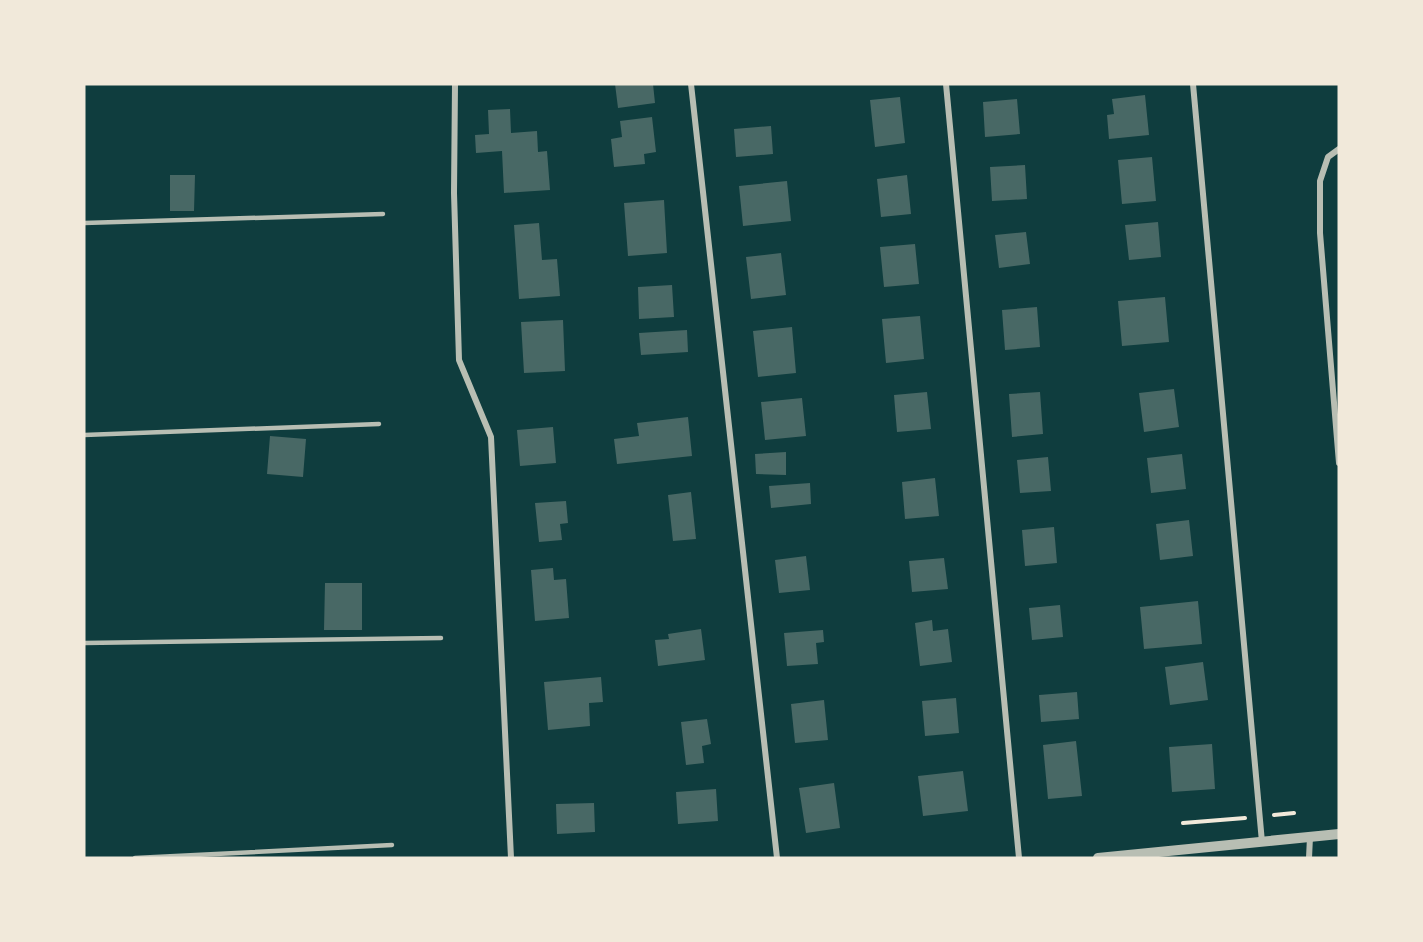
<svg xmlns="http://www.w3.org/2000/svg" width="1423" height="942" viewBox="0 0 1423 942" font-family="Overpass,sans-serif">
<rect width="100%" height="100%" fill="#0f3d3e"/>
<path fill="#486865" d="M 615,84 L 653,84 L 655,103 L 618,108 Z
M 1145,95 L 1149,135 L 1109,139 L 1107,115 L 1114,114 L 1112,99 Z
M 900,97 L 905,143 L 875,147 L 870,100 Z
M 1017,99 L 1020,134 L 985,137 L 983,102 Z
M 510,109 L 511,133 L 537,131 L 538,152 L 547,151 L 550,190 L 504,193 L 502,151 L 476,153 L 475,135 L 489,134 L 488,110 Z
M 652,117 L 656,152 L 644,154 L 645,164 L 614,167 L 611,139 L 622,137 L 620,121 Z
M 771,126 L 773,154 L 736,157 L 734,129 Z
M 1152,157 L 1156,201 L 1122,204 L 1118,160 Z
M 1025,165 L 1027,199 L 992,201 L 990,167 Z
M 170,175 L 195,175 L 194,211 L 170,211 Z
M 907,175 L 911,214 L 881,217 L 877,179 Z
M 787,181 L 791,221 L 743,226 L 739,186 Z
M 664,200 L 667,253 L 628,256 L 624,203 Z
M 1158,222 L 1161,257 L 1129,260 L 1125,225 Z
M 539,223 L 542,260 L 557,259 L 560,296 L 519,299 L 514,225 Z
M 1026,232 L 1030,264 L 999,268 L 995,235 Z
M 915,244 L 919,284 L 884,287 L 880,247 Z
M 781,253 L 786,295 L 751,299 L 746,257 Z
M 672,285 L 674,317 L 639,319 L 638,287 Z
M 1165,297 L 1169,342 L 1122,346 L 1118,301 Z
M 1037,307 L 1040,347 L 1005,350 L 1002,310 Z
M 920,316 L 924,359 L 886,363 L 882,319 Z
M 563,320 L 565,371 L 524,373 L 521,322 Z
M 792,327 L 796,373 L 758,377 L 753,331 Z
M 687,330 L 688,352 L 641,355 L 639,333 Z
M 1174,389 L 1179,427 L 1144,432 L 1139,393 Z
M 927,392 L 931,429 L 897,432 L 894,395 Z
M 1040,392 L 1043,434 L 1012,437 L 1009,394 Z
M 802,398 L 806,436 L 765,440 L 761,402 Z
M 688,417 L 692,456 L 617,464 L 614,439 L 639,436 L 637,423 Z
M 553,427 L 556,463 L 520,466 L 517,430 Z
M 270,436 L 306,439 L 303,477 L 267,474 Z
M 786,452 L 786,475 L 756,474 L 755,454 Z
M 1182,454 L 1186,489 L 1151,493 L 1147,458 Z
M 1048,457 L 1051,491 L 1020,493 L 1017,460 Z
M 935,478 L 939,516 L 905,519 L 902,482 Z
M 810,483 L 811,504 L 771,508 L 769,486 Z
M 691,492 L 696,539 L 673,541 L 668,495 Z
M 566,501 L 568,523 L 560,524 L 562,540 L 539,542 L 535,503 Z
M 1189,520 L 1193,556 L 1160,560 L 1156,524 Z
M 1054,527 L 1057,563 L 1025,566 L 1022,530 Z
M 806,556 L 810,590 L 779,593 L 775,560 Z
M 944,558 L 948,589 L 912,592 L 909,561 Z
M 553,568 L 554,580 L 566,579 L 569,618 L 535,621 L 531,570 Z
M 325,583 L 362,583 L 362,630 L 324,630 Z
M 1198,601 L 1202,644 L 1144,649 L 1140,607 Z
M 1060,605 L 1063,637 L 1032,640 L 1029,608 Z
M 932,620 L 933,631 L 948,629 L 952,662 L 920,666 L 915,623 Z
M 701,629 L 705,660 L 658,666 L 655,640 L 669,639 L 668,634 Z
M 823,630 L 824,642 L 816,643 L 818,664 L 787,666 L 784,633 Z
M 1203,662 L 1208,700 L 1170,705 L 1165,667 Z
M 601,677 L 603,702 L 589,703 L 590,726 L 548,730 L 544,682 Z
M 1077,692 L 1079,719 L 1041,722 L 1039,695 Z
M 956,698 L 959,733 L 925,736 L 922,701 Z
M 824,700 L 828,740 L 795,743 L 791,704 Z
M 707,719 L 711,744 L 702,746 L 704,763 L 686,765 L 681,722 Z
M 1076,741 L 1082,796 L 1048,799 L 1043,745 Z
M 1212,744 L 1215,789 L 1172,792 L 1169,747 Z
M 963,771 L 968,811 L 923,816 L 918,776 Z
M 834,783 L 840,828 L 806,833 L 799,788 Z
M 716,789 L 718,821 L 678,824 L 676,792 Z
M 594,803 L 595,832 L 557,834 L 556,804 Z"/>
<g fill="none" stroke-linecap="round" stroke-linejoin="round">
<path stroke="#f1e9da" stroke-width="4" d="M 1274,815 L 1294,813
M 1183,823 L 1245,818"/>
<path stroke="#b8beb3" stroke-width="4.5" d="M 84,223 L 383,214
M 84,435 L 379,424
M 84,643 L 441,638
M 135,858 L 392,845"/>
<path stroke="#b8beb3" stroke-width="6" d="M 455,84 L 454,193 L 459,360 L 491,437 L 511,858
M 691,84 L 777,858
M 946,84 L 1019,858
M 1193,84 L 1262,842
M 1339,149 L 1328,157 L 1320,181 L 1320,233 L 1339,463
M 1309,858 L 1310,837"/>
<path stroke="#b8beb3" stroke-width="10" d="M 1098,858 L 1339,834"/>
</g>
<rect width="1423" height="942" fill="none" stroke="#f1e9da" stroke-width="171"/>
</svg>
